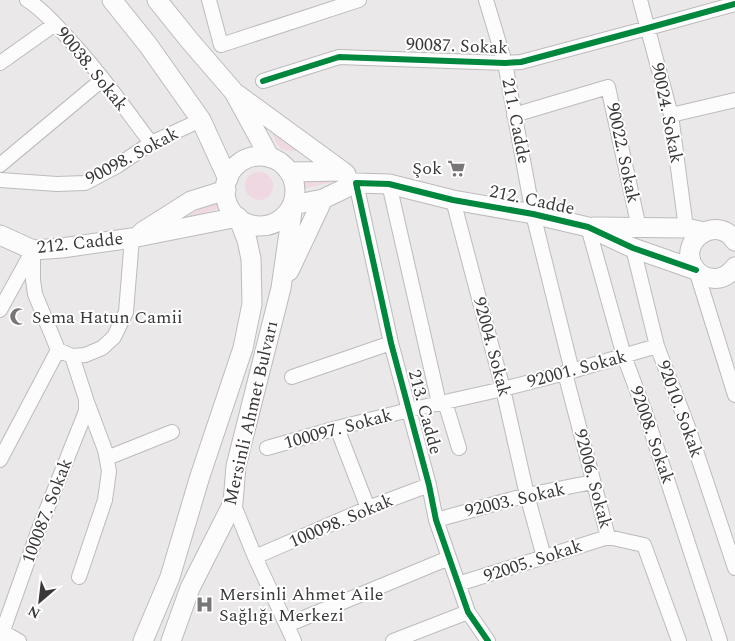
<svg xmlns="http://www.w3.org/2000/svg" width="735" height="641" viewBox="0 0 735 641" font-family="Spectral,serif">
<rect width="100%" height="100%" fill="#ebe8e9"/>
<path fill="#f0d8e2" d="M 268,122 L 310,150 C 276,152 280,152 268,122 Z
M245 186a14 14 0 1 1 28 0a14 14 0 1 1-28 0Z
M 296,175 L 346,179 L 297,190 Z
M 224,194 L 227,206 L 183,219 Z"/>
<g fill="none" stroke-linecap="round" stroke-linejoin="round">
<defs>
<path id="street" d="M 27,0 C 42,9 55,24 67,37 C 98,70 124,107 151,143
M 209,0 L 221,45 L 359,0
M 486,0 L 505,63 L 533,214 L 572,371
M 640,0 L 671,115 L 686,228
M 0,63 L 55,24
M 263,81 L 339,57 L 505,63 L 521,62 L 648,28 L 735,4
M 514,115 L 608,87 L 639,228
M 671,115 L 735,100
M 0,165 L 103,79
M 0,180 L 57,184 L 85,183 L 117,166 L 151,143 L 201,120
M 356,183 L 391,343 L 429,485 L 436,520 L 468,612 L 488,641
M 389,184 L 439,403
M 453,200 L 503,389 L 527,495 L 544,557
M 588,227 L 624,356 L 645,412 L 720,641
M 633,248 L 657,346 L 688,427 L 735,568
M 696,270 L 735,395
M 0,310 L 33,250 L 33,280 L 35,294 L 58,350 L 72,356 L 85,355 L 102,348 L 114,337 L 126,312 L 132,238
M 565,373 L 608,537
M 292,377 L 391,343
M 445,402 L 459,448
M 337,428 L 368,508
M 267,448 L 337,428 L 409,410 L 503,389 L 565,373 L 657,346
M 107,458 L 172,432
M 0,460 L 58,350
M 233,503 L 255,557 L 294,641
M 436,520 L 527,495 L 593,482
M 608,537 L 644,545 L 679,641
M 255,557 L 368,508 L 429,485
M 79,577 L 105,500 L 109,471 L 105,450 L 87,402
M 458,584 L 608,537
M 287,625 L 449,558
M 3,632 L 19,641
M 0,639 L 39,529 L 86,411 L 86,399 L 72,356
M 393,641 L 468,612"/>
<path id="secondary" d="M 112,0 L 148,45 L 201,120 L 228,179
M 157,0 L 190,41 L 234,92 L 270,158
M 238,95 L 342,171
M225 191a35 35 0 1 1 70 0a35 35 0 1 1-70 0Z
M 289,172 L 342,171 L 346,174
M 594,227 L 686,228 L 704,232
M 142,232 L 191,201 L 226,190
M 0,235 L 33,250 L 62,248 L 132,238 L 238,217 L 247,240 L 251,259 L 252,304 L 243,348 L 200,476 L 170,577 L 143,641
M 735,241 C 717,213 675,242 695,269 C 699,274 705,278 711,278 C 721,280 729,275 735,267
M 289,271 L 323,199
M 171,641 L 190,588 L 233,503 L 236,466 L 281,288 L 293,205 L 323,199 L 356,183 L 389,184 L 453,200 L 533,214 L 588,227 L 633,248 L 696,270"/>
</defs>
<use href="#street" stroke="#bdbbbc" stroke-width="16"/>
<use href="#secondary" stroke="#bdbbbc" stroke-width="21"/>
<use href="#street" stroke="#fcfcfc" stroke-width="14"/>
<use href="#secondary" stroke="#fcfcfc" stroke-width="19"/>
<defs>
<path id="cycleway" d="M 263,81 L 339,57 L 505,63 L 521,62 L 648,28 L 735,4
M 488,641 L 468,612 L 436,520 L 429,485 L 391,343 L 356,183 L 389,184 L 453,200 L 533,214 L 588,227 L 633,248 L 696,270"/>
</defs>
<use href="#cycleway" stroke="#fff" stroke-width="9"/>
<use href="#cycleway" stroke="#00873e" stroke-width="6"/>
</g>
<defs>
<symbol id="supermarket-bare" viewBox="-9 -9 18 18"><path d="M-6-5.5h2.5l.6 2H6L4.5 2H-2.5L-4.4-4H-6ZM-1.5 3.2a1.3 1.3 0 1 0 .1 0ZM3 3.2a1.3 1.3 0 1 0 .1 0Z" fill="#787677" stroke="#fff" stroke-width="2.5" paint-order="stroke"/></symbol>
<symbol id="mosque-bare" viewBox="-9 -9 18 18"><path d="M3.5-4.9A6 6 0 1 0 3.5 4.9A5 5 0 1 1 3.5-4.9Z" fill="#787677" stroke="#fff" stroke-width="2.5" paint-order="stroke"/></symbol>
<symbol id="hospital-bare" viewBox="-9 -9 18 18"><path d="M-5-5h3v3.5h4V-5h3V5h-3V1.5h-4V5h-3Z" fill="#787677" stroke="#fff" stroke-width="2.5" paint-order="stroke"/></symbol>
</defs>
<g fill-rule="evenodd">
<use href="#supermarket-bare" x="444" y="156" width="25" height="25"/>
<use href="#mosque-bare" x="6" y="304" width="25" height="25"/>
<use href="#hospital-bare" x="192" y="592" width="25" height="25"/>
</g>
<g text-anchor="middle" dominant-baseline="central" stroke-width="4" stroke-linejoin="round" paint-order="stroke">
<g font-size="18" fill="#3a3839" stroke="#fff">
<text transform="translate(457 46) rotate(2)">90087. Sokak</text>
<text transform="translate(92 69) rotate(51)">90038. Sokak</text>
<text transform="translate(667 113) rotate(79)">90024. Sokak</text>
<text transform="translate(516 121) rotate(79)">211. Cadde</text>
<text transform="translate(623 153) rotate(78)">90022. Sokak</text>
<text transform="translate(132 156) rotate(-28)">90098. Sokak</text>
<text transform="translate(532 200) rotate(12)">212. Cadde</text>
<text transform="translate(80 243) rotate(-6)">212. Cadde</text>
<text transform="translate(492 347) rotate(75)">92004. Sokak</text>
<text transform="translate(577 369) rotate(-15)">92001. Sokak</text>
<text transform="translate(680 409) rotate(70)">92010. Sokak</text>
<text transform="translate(425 412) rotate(75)">213. Cadde</text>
<text transform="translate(251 413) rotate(-77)">Mersinli Ahmet Bulvarı</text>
<text transform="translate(338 429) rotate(-15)">100097. Sokak</text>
<text transform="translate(652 435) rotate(71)">92008. Sokak</text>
<text transform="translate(593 479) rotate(75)">92006. Sokak</text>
<text transform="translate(515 500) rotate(-13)">92003. Sokak</text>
<text transform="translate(47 511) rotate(-69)">100087. Sokak</text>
<text transform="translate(341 521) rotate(-23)">100098. Sokak</text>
<text transform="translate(533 561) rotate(-18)">92005. Sokak</text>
</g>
<g font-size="18" fill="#3a3839" stroke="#fff" text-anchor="start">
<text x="442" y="168" text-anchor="end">Şok</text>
<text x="32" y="317">Sema Hatun Camii</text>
<text x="219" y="594">Mersinli Ahmet Aile<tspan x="219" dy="21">Sağlığı Merkezi</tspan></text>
</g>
</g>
<g transform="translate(40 601) rotate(208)" stroke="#ffffff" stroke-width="4" paint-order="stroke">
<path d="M0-4L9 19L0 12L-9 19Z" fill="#3a3839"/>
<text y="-8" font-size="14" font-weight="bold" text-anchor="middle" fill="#3a3839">N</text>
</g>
</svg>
